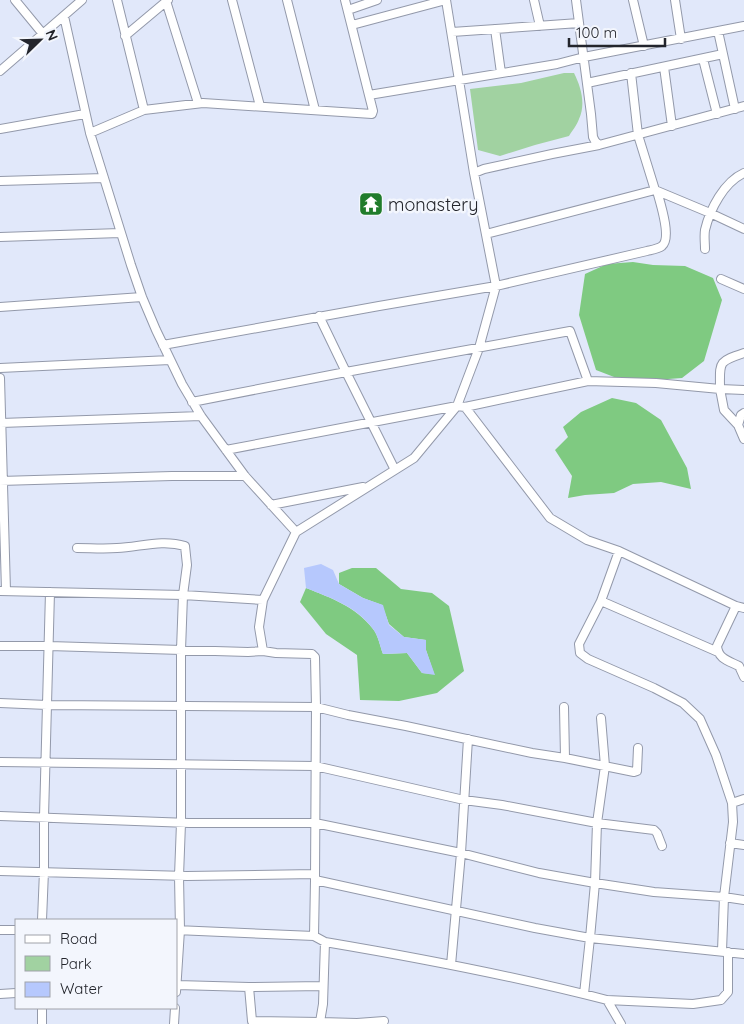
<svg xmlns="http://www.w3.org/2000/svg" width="744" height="1024" viewBox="0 0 744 1024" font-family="Quicksand,sans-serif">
<rect width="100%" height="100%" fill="#e1e8fa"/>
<path fill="#a1d2a1" d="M 564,73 L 574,73 C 581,87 586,104 579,119 C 577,125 572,131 569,136 L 535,145 L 500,156 L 478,150 L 470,89 L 521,83 Z"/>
<path fill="#7fca81" d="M 633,262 L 653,265 L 685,266 L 713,278 L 722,300 L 704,361 L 682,378 L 627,382 L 596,370 L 579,315 L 585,274 L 607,264 Z
M 612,398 L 636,403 L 661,420 L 687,468 L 691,489 L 661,482 L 633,484 L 614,493 L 585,495 L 568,498 L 572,476 L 555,450 L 568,437 L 563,427 L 581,412 Z
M 352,568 L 376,568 L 401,589 L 432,593 L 449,606 L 464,671 L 437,693 L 399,701 L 360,700 L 357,655 L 326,634 L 300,602 L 306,588 C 331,598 355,606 373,629 C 378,635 380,646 383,654 L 407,653 L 422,673 L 434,674 L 426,650 L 426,640 L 404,637 L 389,624 L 382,605 L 363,598 L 339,584 L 339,573 Z"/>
<path fill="#b6c8fd" d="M 321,564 L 333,570 L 339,584 L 363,598 L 383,605 L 389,625 L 404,637 L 426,640 L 426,650 L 435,675 L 422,673 L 407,653 L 383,654 C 380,646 378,635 373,629 C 356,606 331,598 306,588 L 304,568 Z"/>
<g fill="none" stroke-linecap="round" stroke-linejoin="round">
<defs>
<path id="minor" d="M 15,0 L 43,34
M 117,0 L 144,110
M 232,0 L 260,106
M 287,0 L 315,110
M 446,0 L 474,173
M 534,0 L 540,26
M 576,0 L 591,114 L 593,137 L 595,141 L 599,145
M 633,0 L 644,46
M 675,0 L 681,39
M 166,1 L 198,103
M 348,10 L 377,0
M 64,16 L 90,133 L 131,265 L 142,297 L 156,330 L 182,384 L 201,416 L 245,476 L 296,532
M 352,25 L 446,0
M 495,29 L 501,73
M 718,31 L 735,109
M 452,32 L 579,23
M 125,36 L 168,0
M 703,59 L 717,114
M 664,67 L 672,126
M 0,71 L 82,0
M 631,73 L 638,135 L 655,190 L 710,213 L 744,229
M 587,83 L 723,54
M 369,95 L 557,64 L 584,57 L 744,26
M 0,129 L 85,114
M 90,133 L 144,110 L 203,103 L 372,114 L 373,111 L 345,0
M 0,181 L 104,178
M 486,234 L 655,190
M 0,237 L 120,233
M 705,249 C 705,243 704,236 705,230 C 710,209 724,182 744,173
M 721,279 L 744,289
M 0,307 L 142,297
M 163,345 L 379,306 L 496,286 L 647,251 C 651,250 658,249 662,246 C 672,238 660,202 657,191
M 0,368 L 170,360
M 0,378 L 6,591
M 192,402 L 346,372 L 319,316
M 465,407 L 550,518 L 587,540 L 619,551 L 736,606 L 744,608
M 744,413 L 741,415 L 738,425 L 744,439
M 1,423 L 201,416
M 738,425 L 724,410 L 720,389 L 744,390
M 226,450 L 457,406 L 465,407 L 588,381 L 656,383 L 720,389 C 720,362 717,362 744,353
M 395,470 L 346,372 L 570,331 L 588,381
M 0,481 L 172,476 L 245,476
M 271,505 L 363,487
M 77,548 C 90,548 104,549 117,548 C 140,547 162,539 185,546 L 187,565 L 183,595 L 181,650 L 181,823 L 179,876 L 180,930 L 176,992
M 619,551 L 601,601 L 579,644 L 580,653 L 588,659 L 654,688 L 683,703 L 700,719 L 716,755 L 732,803 L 733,822 L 724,897 L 722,951
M 0,591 L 183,595 L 263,600
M 601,601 L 718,652
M 736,606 L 717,646 C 718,659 729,661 739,666 L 744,677
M 0,646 L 49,646 L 248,652 L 263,651
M 0,703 L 47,705 L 316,707 L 348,715 L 406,726 L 532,753 L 565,758 L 634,772 L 637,771 L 638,748
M 564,707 L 565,758
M 601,718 L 605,766 L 597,823 L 595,883 L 654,892 L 724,897 L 744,900
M 0,762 L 315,766 L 464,800 L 502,805 L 597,823 L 654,830 L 657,833 L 662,846
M 732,803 L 744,799
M 0,816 L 189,823 L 315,823 L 461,853 L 539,873 L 595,883 L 590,938 L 744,954
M 730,843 L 744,845
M 0,871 L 187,876 L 315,874
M 315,880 L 535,928 L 590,938 L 584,994
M 42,920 L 44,871 L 44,817 L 50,592
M 0,930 L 16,930
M 176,930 L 314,936 L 325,942 C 420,958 514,976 607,1000 L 621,1024
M 314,936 L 315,880 L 316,707 L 315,657 L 312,654 L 276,653 L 263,651 L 259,627 L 263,600 L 296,532 L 414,458 L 457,406 L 479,348 L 496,286 L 474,173 L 484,169 L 552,154 L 599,145 L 744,106
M 325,942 L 323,1004 L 320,1022 L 357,1023 L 384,1021
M 451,965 L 461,853 L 468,739
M 177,985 L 249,987 L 323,986
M 249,987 L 252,1021 L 320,1022
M 0,994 L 16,993
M 607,1000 L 693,1004 L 721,1000 L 728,992 L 728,952
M 42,1024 L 42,1008
M 174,1024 L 175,1008"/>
</defs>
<use href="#minor" stroke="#9399aa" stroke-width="10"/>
<use href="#minor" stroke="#fff" stroke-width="8"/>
</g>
<defs>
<symbol id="temple-square" viewBox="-11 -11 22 22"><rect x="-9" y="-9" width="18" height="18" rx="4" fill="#207c2b" stroke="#f3f6fd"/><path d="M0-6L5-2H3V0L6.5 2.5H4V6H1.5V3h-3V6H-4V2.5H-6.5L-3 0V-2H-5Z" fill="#fff"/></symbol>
</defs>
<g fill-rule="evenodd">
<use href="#temple-square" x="357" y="190" width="28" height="28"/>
</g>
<g text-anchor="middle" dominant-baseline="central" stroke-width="5" stroke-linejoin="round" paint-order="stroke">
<g font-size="18" fill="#23252c" stroke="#f3f6fd" text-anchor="start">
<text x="388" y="204">monastery</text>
</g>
</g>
<rect x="15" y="919" width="162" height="90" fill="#f3f6fd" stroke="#a0a2a9"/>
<rect x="25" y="935" width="25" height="8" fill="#ffffff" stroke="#a0a2a9"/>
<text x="60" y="944" font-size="15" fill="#23252c">Road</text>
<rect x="25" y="956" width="25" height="15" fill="#a1d2a1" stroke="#a0a2a9"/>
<text x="60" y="969" font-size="15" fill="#23252c">Park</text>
<rect x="25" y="982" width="25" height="15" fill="#b6c8fd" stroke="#a0a2a9"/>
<text x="60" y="994" font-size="15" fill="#23252c">Water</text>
<g transform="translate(40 40) rotate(67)" stroke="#f3f6fd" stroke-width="4" paint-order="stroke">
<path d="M0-4L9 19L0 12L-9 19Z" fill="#23252c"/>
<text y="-8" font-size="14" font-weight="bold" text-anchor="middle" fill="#23252c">N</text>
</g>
<path d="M569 38v8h96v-8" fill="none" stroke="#23252c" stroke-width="2.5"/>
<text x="576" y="38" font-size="15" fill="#23252c" stroke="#f3f6fd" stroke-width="4" paint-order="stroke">100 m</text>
</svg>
